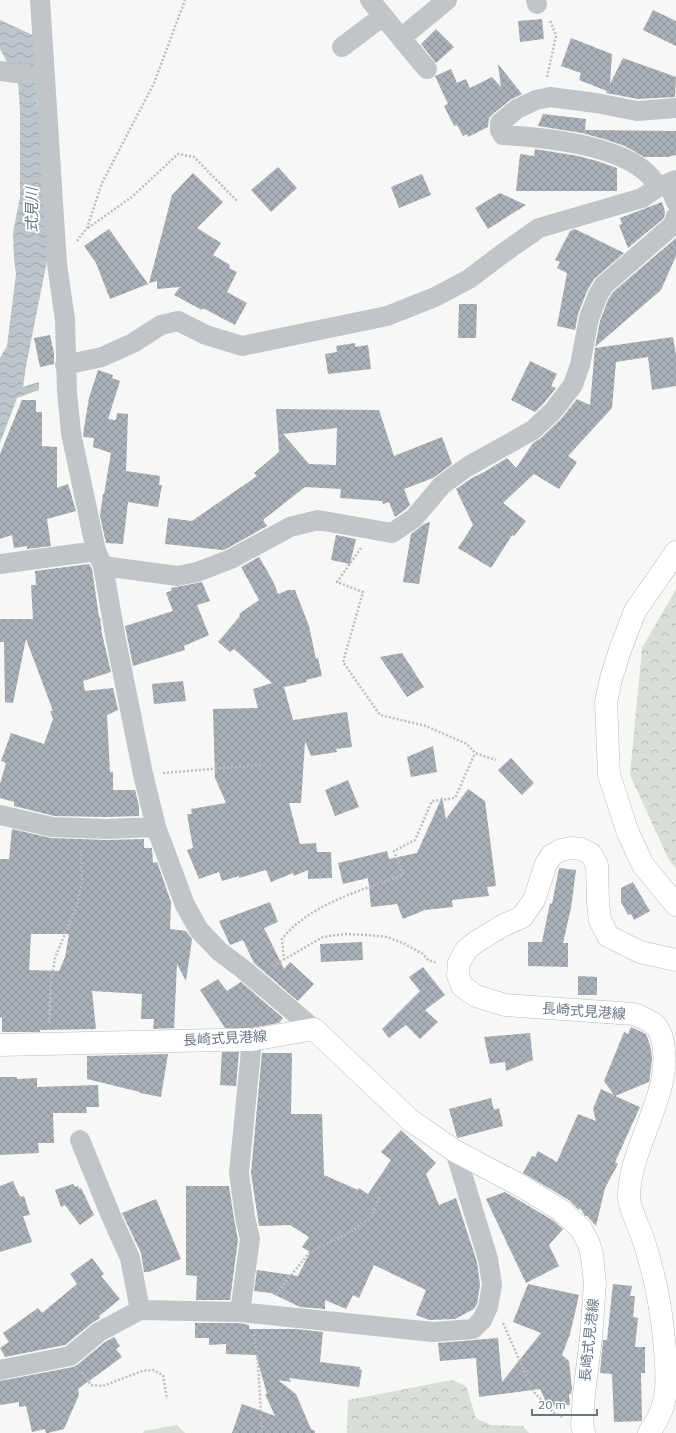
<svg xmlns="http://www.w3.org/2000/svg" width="676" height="1433" viewBox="0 0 676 1433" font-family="'IBM Plex Sans','Noto Sans JP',sans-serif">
<defs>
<pattern id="forest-crowns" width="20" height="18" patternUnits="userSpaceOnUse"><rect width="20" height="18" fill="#d9ded6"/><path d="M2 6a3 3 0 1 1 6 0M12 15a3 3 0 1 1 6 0" fill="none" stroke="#b4b9b3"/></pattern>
<pattern id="water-waves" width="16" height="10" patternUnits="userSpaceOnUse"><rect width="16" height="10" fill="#bbc5ca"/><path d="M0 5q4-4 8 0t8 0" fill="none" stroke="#9ca5aa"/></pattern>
<pattern id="building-cross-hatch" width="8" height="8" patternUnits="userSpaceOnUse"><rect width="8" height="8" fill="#aab0b7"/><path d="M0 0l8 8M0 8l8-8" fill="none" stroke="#8e949a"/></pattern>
</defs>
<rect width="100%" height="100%" fill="#f7f8f5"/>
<path fill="url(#forest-crowns)" d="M 676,589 L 676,869 L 669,860 L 630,775 L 642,648 Z
M 452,1380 L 466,1386 L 476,1418 L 491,1425 L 523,1426 L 529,1433 L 347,1433 L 348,1400 Z
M 177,1425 L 185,1433 L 143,1433 L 144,1431 Z"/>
<path fill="url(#water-waves)" d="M 0,20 L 37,37 L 35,66 L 37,111 L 43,114 L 48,256 L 26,366 L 23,387 L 39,382 L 39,390 L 17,398 L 0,443 L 0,358 L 7,346 L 16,274 L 14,259 L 13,233 L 20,197 L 20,111 L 18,82 L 0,49 Z"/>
<path fill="url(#building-cross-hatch)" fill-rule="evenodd" d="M 653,10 L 676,21 L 676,46 L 643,30 Z
M 542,19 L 544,39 L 520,42 L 518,21 Z
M 436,29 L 454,47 L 436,63 L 421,44 Z
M 571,38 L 612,54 L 610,84 L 623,58 L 676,77 L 675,97 L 638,99 L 606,93 L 607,91 L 579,80 L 581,73 L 561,66 Z
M 498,64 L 522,94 L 510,100 L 493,114 L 489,118 L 488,127 L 468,137 L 467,134 L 463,136 L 457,125 L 454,126 L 444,106 L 448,104 L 435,76 L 451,69 L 457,83 L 466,79 L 470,88 L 492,77 L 501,87 Z
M 543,114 L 586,119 L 585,130 L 676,131 L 676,155 L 668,157 L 644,157 L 625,146 L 604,139 L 582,133 L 538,126 Z
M 535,149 L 578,156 L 597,161 L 617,168 L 617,191 L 516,191 L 520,154 L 534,156 Z
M 278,167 L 297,188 L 271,212 L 251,190 Z
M 193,173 L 223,202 L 197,228 L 221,243 L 213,255 L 230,265 L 229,268 L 237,272 L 227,292 L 247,303 L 235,325 L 203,308 L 202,310 L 174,295 L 180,287 L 157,289 L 157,281 L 149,283 L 172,195 Z
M 422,174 L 431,195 L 399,208 L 391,187 Z
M 500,193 L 526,205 L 488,229 L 475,208 Z
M 662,202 L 665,212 L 664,218 L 628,248 L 619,225 L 622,224 L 620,218 Z
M 109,229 L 148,284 L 110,299 L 96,263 L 84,246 Z
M 575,229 L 624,253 L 594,279 L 587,291 L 578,314 L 575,330 L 557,326 L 567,273 L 557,268 L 560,262 L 555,260 L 570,231 Z
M 676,238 L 676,256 L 661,290 L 595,347 L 600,321 L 608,300 L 613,292 Z
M 459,304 L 477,304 L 476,338 L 458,338 Z
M 50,335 L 54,353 L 54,364 L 40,367 L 34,338 Z
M 673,337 L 676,355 L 676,386 L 652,390 L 648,357 L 616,362 L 612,408 L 568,456 L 577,462 L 559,489 L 534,474 L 503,503 L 526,521 L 514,536 L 512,535 L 491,568 L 458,548 L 473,525 L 456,489 L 472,478 L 486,471 L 507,458 L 516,468 L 533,443 L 541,438 L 561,419 L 577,399 L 590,405 L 595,348 Z
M 355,343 L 355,347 L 368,345 L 371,369 L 328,374 L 325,354 L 337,352 L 336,346 Z
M 530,361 L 557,374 L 551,386 L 556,388 L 544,403 L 535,412 L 511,400 Z
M 98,370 L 113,375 L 112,378 L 120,381 L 108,419 L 116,420 L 117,413 L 128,414 L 126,471 L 160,476 L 159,485 L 162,485 L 158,507 L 128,502 L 123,544 L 106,543 L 100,516 L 103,494 L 104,494 L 111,453 L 93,447 L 94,438 L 84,437 L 83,434 L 89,398 Z
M 22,400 L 36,400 L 36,412 L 42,412 L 42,446 L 57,447 L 57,488 L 68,484 L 76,511 L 47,519 L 51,546 L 27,549 L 27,546 L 14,548 L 12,535 L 0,539 L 0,454 Z
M 276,409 L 379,410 L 394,456 L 442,437 L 452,464 L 433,478 L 404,489 L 410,505 L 406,509 L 395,517 L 389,502 L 383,504 L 382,501 L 340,498 L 341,489 L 305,487 L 263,520 L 267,526 L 226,549 L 223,550 L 165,544 L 168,518 L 192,521 L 257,476 L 254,473 L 279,452 ZM 337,428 L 336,465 L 309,464 L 283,434 Z
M 430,522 L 419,584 L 403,582 L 411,534 L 424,524 Z
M 336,535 L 356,539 L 350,564 L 331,560 Z
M 259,557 L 273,581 L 278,594 L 288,590 L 295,590 L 309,626 L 316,659 L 318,658 L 322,676 L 306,680 L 307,682 L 284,687 L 293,720 L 347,712 L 352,747 L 336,749 L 337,752 L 311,756 L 305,741 L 301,803 L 289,803 L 300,844 L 316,843 L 317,852 L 331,852 L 332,878 L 308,879 L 308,870 L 294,876 L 293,873 L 271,882 L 266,870 L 239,878 L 239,876 L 222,881 L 219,872 L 199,879 L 187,850 L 193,848 L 187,814 L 192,814 L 191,809 L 226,803 L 215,778 L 213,709 L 258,708 L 253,689 L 272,683 L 234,649 L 230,652 L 218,642 L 240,616 L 239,614 L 259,600 L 241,567 Z
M 89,564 L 92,569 L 99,617 L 100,617 L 102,634 L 111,672 L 83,681 L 85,691 L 113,688 L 118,710 L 107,715 L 110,772 L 113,772 L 113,790 L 135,790 L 139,806 L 139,816 L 106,817 L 54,816 L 14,806 L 14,802 L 0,798 L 0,784 L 6,763 L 1,761 L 11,733 L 44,744 L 53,719 L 50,711 L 53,711 L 26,639 L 13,703 L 5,702 L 4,642 L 0,642 L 0,619 L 33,619 L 31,585 L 36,585 L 35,571 Z
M 202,582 L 210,601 L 197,605 L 209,635 L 184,646 L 185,650 L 133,666 L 125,626 L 173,611 L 166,593 L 172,590 L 171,588 Z
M 402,653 L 424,687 L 407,697 L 380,657 Z
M 183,681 L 186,701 L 154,704 L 152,684 Z
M 433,746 L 437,772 L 411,777 L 407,757 Z
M 511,758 L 534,783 L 522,795 L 498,770 Z
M 348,780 L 359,807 L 335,816 L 325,790 Z
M 468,789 L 485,801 L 496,886 L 487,887 L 489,896 L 452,900 L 453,907 L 425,910 L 403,919 L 397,904 L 371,907 L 368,878 L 343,884 L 338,863 L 387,851 L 389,859 L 417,853 L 442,797 L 446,819 Z
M 12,829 L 51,838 L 106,840 L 144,839 L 144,848 L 152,848 L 153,863 L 157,862 L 171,902 L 170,929 L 186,931 L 192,939 L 186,981 L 177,964 L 174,1028 L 153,1029 L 154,1019 L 141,1019 L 142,994 L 92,991 L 96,1029 L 40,1030 L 40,1032 L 2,1032 L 2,1017 L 0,1018 L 0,859 L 9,859 ZM 31,934 L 69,934 L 65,957 L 59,971 L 29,970 Z
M 559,868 L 576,870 L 571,908 L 563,943 L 568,943 L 568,967 L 528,966 L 528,942 L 542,942 L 550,903 L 552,904 Z
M 633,882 L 650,911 L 634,920 L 631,914 L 628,915 L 621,902 L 621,888 Z
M 270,902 L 278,922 L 264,928 L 284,969 L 290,962 L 314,984 L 298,1001 L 254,963 L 243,940 L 230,945 L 219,921 Z
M 362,942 L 363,960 L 321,962 L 320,944 Z
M 423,967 L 445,995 L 425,1010 L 438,1022 L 420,1039 L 406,1025 L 389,1038 L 382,1029 L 420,991 L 409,977 Z
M 578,976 L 597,977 L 597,995 L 578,995 Z
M 218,979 L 227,991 L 241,982 L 283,1018 L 279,1023 L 251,1028 L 225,1028 L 200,990 Z
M 631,1027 L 646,1034 L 650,1045 L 652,1058 L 650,1076 L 649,1082 L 615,1096 L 640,1107 L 615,1162 L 618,1164 L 605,1188 L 596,1226 L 587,1216 L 585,1216 L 580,1208 L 579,1210 L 569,1200 L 523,1173 L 532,1156 L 535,1157 L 538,1151 L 557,1162 L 578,1114 L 596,1121 L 593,1109 L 601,1089 L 614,1095 L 604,1081 L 624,1032 L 628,1034 Z
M 530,1033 L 533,1060 L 506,1071 L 505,1062 L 490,1064 L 484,1037 Z
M 222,1052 L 239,1052 L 236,1086 L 220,1085 Z
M 262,1053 L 292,1053 L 291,1114 L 322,1114 L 324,1175 L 358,1190 L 359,1188 L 368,1194 L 391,1160 L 381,1152 L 401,1130 L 436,1163 L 426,1174 L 439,1205 L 456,1198 L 477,1262 L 480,1285 L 477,1304 L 474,1309 L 455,1319 L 429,1320 L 416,1315 L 426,1290 L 374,1265 L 359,1298 L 353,1295 L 346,1309 L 325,1300 L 325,1309 L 300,1307 L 271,1293 L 254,1291 L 257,1270 L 298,1276 L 310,1252 L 302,1247 L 309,1237 L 290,1225 L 259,1226 L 251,1173 Z
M 168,1054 L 161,1097 L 140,1093 L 140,1092 L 87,1079 L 87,1056 Z
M 0,1077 L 17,1077 L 17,1079 L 37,1078 L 37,1087 L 98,1085 L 99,1107 L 86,1107 L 87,1113 L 53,1113 L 54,1143 L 38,1143 L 39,1153 L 0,1155 Z
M 491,1098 L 494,1110 L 499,1108 L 503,1126 L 458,1138 L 457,1137 L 449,1109 Z
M 13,1181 L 20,1197 L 24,1196 L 30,1215 L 23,1216 L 32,1242 L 0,1252 L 0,1186 Z
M 73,1184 L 75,1187 L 78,1186 L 79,1189 L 81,1188 L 94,1215 L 80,1225 L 65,1205 L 61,1207 L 55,1190 Z
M 186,1186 L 229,1186 L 234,1219 L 238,1240 L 230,1300 L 196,1300 L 197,1276 L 186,1275 Z
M 505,1192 L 554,1221 L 563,1229 L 549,1245 L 559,1266 L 526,1283 L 486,1199 Z
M 156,1199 L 181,1259 L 149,1272 L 144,1272 L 141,1253 L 122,1213 Z
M 92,1258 L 104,1274 L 101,1276 L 120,1299 L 99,1316 L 100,1318 L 92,1323 L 65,1345 L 5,1357 L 0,1348 L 9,1342 L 3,1333 L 38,1308 L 42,1313 L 77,1284 L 70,1274 Z
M 528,1284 L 579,1295 L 570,1334 L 562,1355 L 569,1361 L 572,1389 L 571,1394 L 569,1394 L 570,1405 L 554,1406 L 552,1402 L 546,1402 L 540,1389 L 479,1397 L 476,1358 L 440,1361 L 438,1343 L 498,1338 L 502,1382 L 541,1333 L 513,1322 Z
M 613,1284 L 632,1286 L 630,1296 L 635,1296 L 633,1317 L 638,1318 L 635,1347 L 645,1347 L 645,1373 L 641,1373 L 642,1421 L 614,1422 L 612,1374 L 600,1373 L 603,1340 L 607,1340 Z
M 195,1323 L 239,1323 L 249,1325 L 249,1329 L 296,1329 L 323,1332 L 320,1362 L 360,1367 L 359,1369 L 362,1370 L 359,1387 L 289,1378 L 291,1382 L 278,1380 L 296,1394 L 311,1429 L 315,1431 L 315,1433 L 232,1433 L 242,1404 L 275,1416 L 265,1394 L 267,1394 L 256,1355 L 226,1354 L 226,1344 L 209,1345 L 209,1338 L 195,1338 Z
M 114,1337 L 120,1346 L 116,1349 L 122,1357 L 78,1389 L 79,1395 L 64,1429 L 48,1433 L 46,1433 L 45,1429 L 32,1432 L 26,1406 L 19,1407 L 19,1402 L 0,1405 L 0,1381 L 73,1367 L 77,1365 L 105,1342 Z"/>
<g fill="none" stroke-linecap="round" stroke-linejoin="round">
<defs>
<path id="secondary" d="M 676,552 L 635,611 L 620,650 L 611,679 L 606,702 L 609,775 L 628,833 L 643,865 L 676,905
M 0,1045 L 219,1040 L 252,1040 L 314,1029 L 410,1120 L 455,1151 L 523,1187 L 562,1211 L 581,1229 L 589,1244 L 592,1256 L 595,1283 L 591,1338 L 584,1394 L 582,1425 L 584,1433
M 649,1433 C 656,1422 663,1411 665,1397 C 668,1382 666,1364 665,1349 C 662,1313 656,1279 645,1245 C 642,1233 630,1210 629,1199 C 628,1146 676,1091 662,1038 C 660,1034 659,1028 655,1025 C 649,1020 641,1017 634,1014 L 505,1005 L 476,996 L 462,986 L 458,975 L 459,963 L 466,950 L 476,942 L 502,926 L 522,917 L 534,900 L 546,864 L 552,855 L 561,850 L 571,848 L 581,849 L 591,854 L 597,865 L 598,903 L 600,920 L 608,936 L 640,952 L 676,960"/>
</defs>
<use href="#secondary" stroke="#b6babf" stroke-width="23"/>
<path stroke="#bbbdc0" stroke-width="2.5" stroke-dasharray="2 2" stroke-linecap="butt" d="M 547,77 L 556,36 L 550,20
M 88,228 L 133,196 L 178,154 L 194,157 L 237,201
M 77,241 L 87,228 L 102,183 L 154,83 L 185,0
M 361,548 L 337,582 L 363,592 L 343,662 L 380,715 L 426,726 L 467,744 L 475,753 L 496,760
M 163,773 L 261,765
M 284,960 L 282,939 C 308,905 364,889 403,875 L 394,851 L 415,840 L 432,801 L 455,798 L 475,753
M 273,966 L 323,937 L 344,934 L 369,935 L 387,937 L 403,943 L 423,954 L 428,960 L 437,963
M 49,1023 L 51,984 L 55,958 L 77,905 L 82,884 L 81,849
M 276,1294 L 309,1253 L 352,1231 L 371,1217 L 380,1196
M 503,1323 L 533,1391 L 554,1413 L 562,1417
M 254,1334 L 258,1363 L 262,1433
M 82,1372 L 91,1385 L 103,1386 L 142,1371 L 153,1370 L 163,1375 L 167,1399"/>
<path stroke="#c1c4c8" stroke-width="20" d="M 40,0 L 57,264 L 65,320 L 67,392 L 71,433 L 96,551 L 103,566 L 115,635 L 143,774 L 156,827 L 185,905 L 199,930 L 219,951 L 244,970 L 314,1029
M 370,0 L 401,38 L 447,0
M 536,0 L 537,4
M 401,38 L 427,69
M 342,47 L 383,16
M 0,71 L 24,74
M 668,183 L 676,202
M 658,187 C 655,183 652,178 649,175 C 620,145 543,137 503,135 L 500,130 L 500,123 L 517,109 L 536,100 L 550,97 L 596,103 L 637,111 L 676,108
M 65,365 L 102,357 L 133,343 L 161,325 L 178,321 L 206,335 L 242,346 L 387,316 L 435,297 L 469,279 L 502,254 L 539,228 L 642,198 L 658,187 L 676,180
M 0,564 L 96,551
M 103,566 L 177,576 L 197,572 L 231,559 L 290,527 L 318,520 L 392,533 L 414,518 L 442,485 L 467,467 L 533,430 L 553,411 L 573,385 L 580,365 L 589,318 L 598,295 L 604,285 L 674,224 L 676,216
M 0,815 L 52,827 L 106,829 L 156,827
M 80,1140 L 111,1216 L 130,1258 L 140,1310
M 240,1312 L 250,1239 L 245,1217 L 239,1173 L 252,1040
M 0,1370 L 70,1356 L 99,1332 L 140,1310 L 240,1312 L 433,1332 L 473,1329 L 482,1320 L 488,1307 L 492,1285 L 488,1259 L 455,1151"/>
<use href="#secondary" stroke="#fff" stroke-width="22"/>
</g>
<g text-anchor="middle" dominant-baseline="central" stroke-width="4" stroke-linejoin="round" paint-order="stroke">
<g font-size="14" fill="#687685" stroke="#fff">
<text transform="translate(584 1011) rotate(4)">長崎式見港線</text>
<text transform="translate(225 1038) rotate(-3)">長崎式見港線</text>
<text transform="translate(589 1340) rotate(-84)">長崎式見港線</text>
</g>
<g font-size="15" font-style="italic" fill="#637781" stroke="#fff">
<text transform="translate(31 210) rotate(-90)">式見川</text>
</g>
</g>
<path d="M532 1409v6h65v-6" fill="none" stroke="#687685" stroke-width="2"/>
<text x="538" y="1409" font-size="12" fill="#687685" stroke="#ffffff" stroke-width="3" paint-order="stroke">20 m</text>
</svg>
